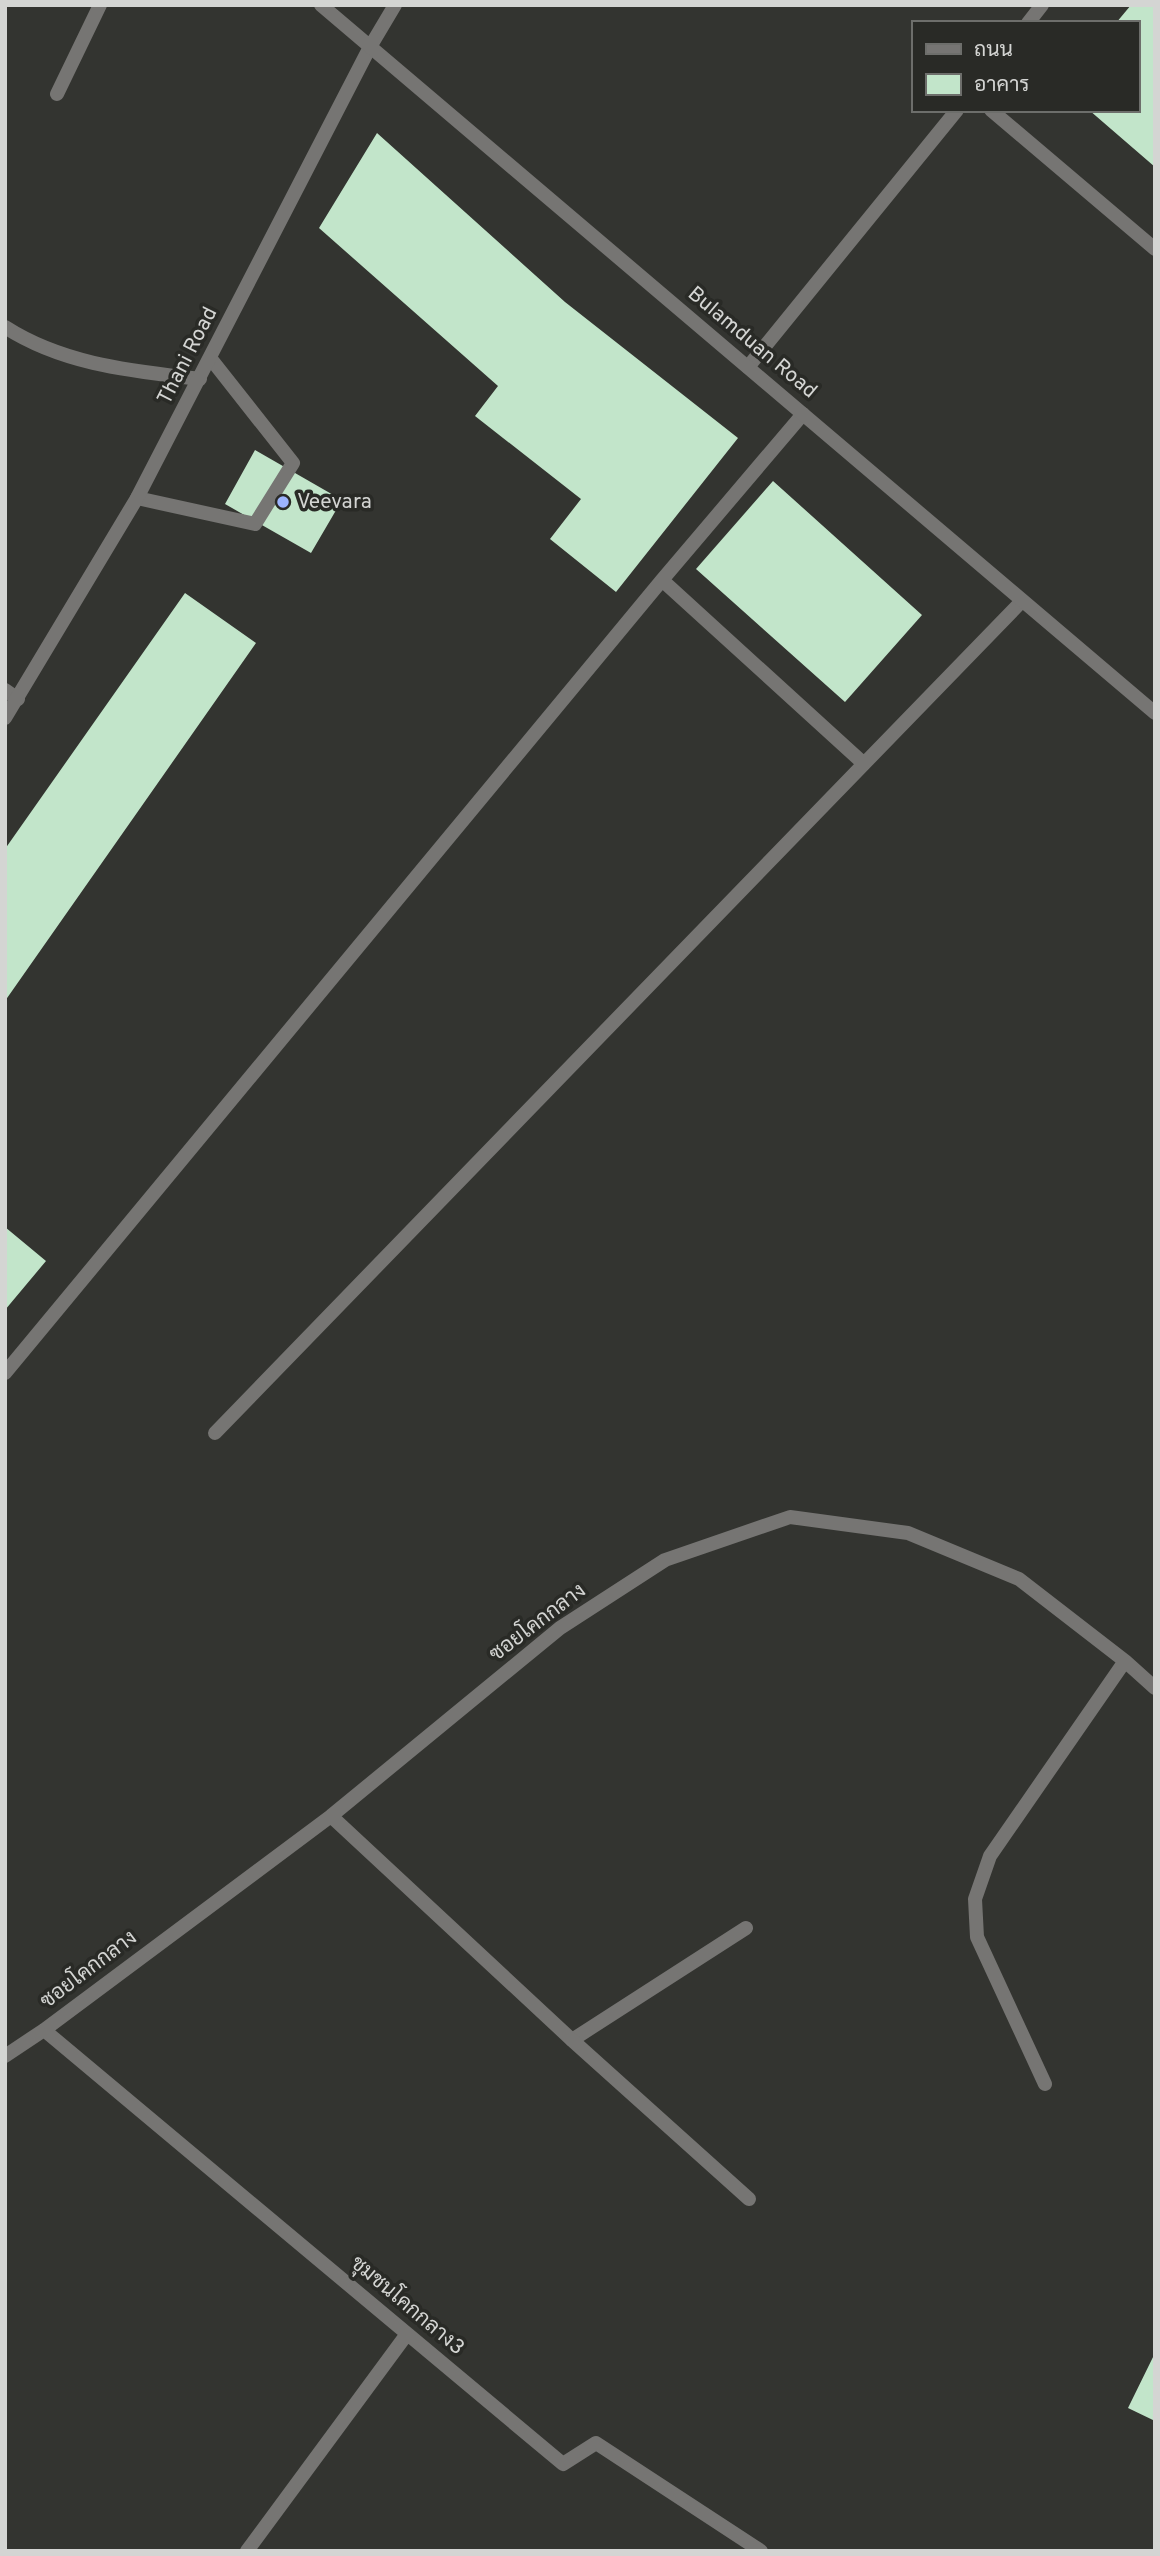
<svg xmlns="http://www.w3.org/2000/svg" width="1160" height="2556" viewBox="0 0 1160 2556" font-family="Overpass,Sarabun,sans-serif">
<rect width="100%" height="100%" fill="#333430"/>
<path fill="#c2e5ca" d="M 1131,5 L 1155,5 L 1155,167 L 1089,110 L 1137,110 L 1137,23 L 1116,23 Z
M 377,133 L 565,302 L 738,438 L 616,592 L 550,539 L 581,499 L 475,416 L 498,386 L 319,228 Z
M 255,450 L 342,500 L 311,553 L 225,504 Z
M 773,481 L 922,615 L 845,702 L 696,569 Z
M 185,593 L 256,643 L 5,1001 L 5,849 Z
M 5,1227 L 46,1261 L 5,1310 Z
M 1155,2353 L 1155,2421 L 1128,2408 Z"/>
<g fill="none" stroke-linecap="round" stroke-linejoin="round">
<path stroke="#767573" stroke-width="14" d="M 57,94 L 100,5
M 991,110 L 1155,249
M 5,327 C 64,365 133,371 200,379
M 137,498 L 255,524 L 293,463 L 211,359
M 5,690 L 18,699
M 572,2040 L 746,1928"/>
<path stroke="#767573" stroke-width="14" d="M 1028,23 L 1042,5
M 748,367 L 957,110
M 662,580 L 863,763
M 5,718 L 137,498 L 370,47
M 5,1373 L 662,580 L 803,414
M 215,1433 L 1021,602
M 331,1816 L 572,2040 L 749,2199
M 44,2030 L 563,2464 L 596,2443 L 761,2551
M 5,2056 L 44,2030 L 331,1816 L 560,1628 L 665,1560 L 790,1517 L 908,1533 L 1019,1579 L 1125,1661 L 1155,1688
M 1045,2084 L 977,1937 L 975,1899 L 990,1856 L 1125,1661
M 247,2551 L 407,2334"/>
<path stroke="#767573" stroke-width="14" d="M 321,5 L 1155,713
M 370,47 L 395,5"/>
</g>
<circle fill="#9cb4fd" stroke="#292a26" stroke-width="2.5" cx="283" cy="502" r="7"/>
<g text-anchor="middle" dominant-baseline="central" stroke-width="7" stroke-linejoin="round" paint-order="stroke">
<g font-size="21" fill="#d4d5d3" stroke="#292a26">
<text transform="translate(752 343) rotate(40)">Bulamduan Road</text>
<text transform="translate(188 356) rotate(-63)">Thani Road</text>
<text transform="translate(538 1623) rotate(-37)">ซอยโคกกลาง</text>
<text transform="translate(89 1970) rotate(-37)">ซอยโคกกลาง</text>
<text transform="translate(407 2306) rotate(40)">ชุมชนโคกกลาง3</text>
</g>
<g font-size="21" fill="#d4d5d3" stroke="#292a26" text-anchor="start">
<text x="297" y="502">Veevara</text>
</g>
</g>
<rect width="1160" height="2556" fill="none" stroke="#d4d5d3" stroke-width="14"/>
<rect x="912" y="21" width="228" height="91" fill="#292a26" stroke="#6d6e6b" stroke-width="2"/>
<rect x="926" y="44" width="35" height="10" fill="#767573" stroke="#6d6e6b" stroke-width="2"/>
<text x="974" y="56" font-size="21" fill="#d4d5d3">ถนน</text>
<rect x="926" y="74" width="35" height="21" fill="#c2e5ca" stroke="#6d6e6b" stroke-width="2"/>
<text x="974" y="91" font-size="21" fill="#d4d5d3">อาคาร</text>
</svg>
